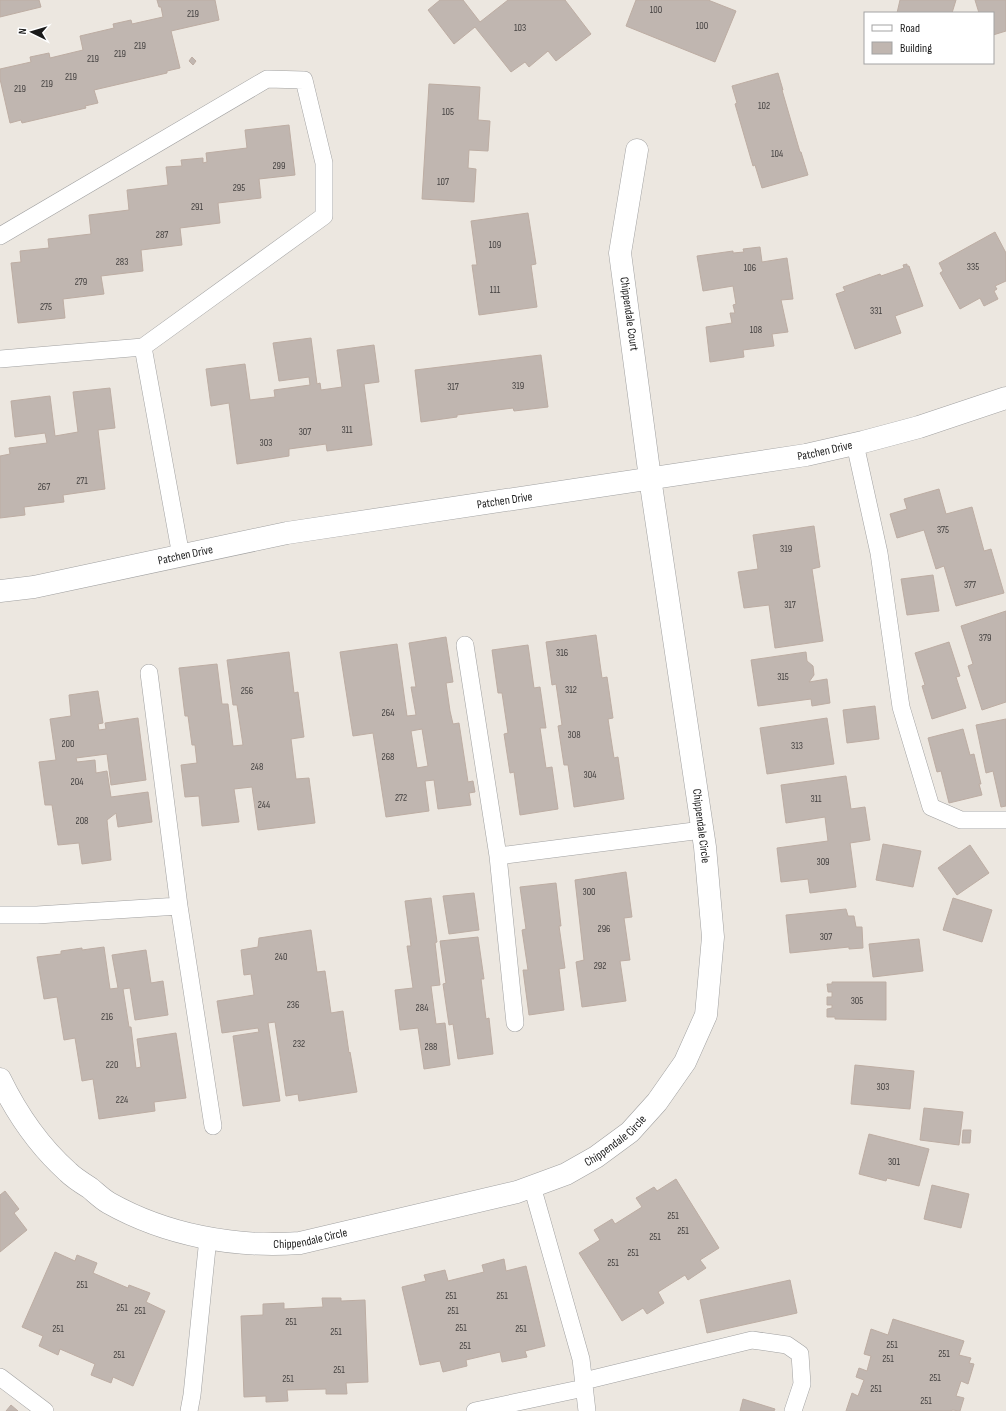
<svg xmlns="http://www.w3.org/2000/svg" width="1006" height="1411" viewBox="0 0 1006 1411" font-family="'Sofia Sans Condensed',sans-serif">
<rect width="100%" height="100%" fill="#ece7e0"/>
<path fill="#c0b6b0" stroke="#bdada3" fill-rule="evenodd" d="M 0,0 L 39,0 L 41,7 L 0,17 Z
M 157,0 L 215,0 L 219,20 L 171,31 L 180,68 L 167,71 L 167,73 L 94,90 L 98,103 L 85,106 L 86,108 L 22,123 L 21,120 L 10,123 L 0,79 L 0,69 L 31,62 L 30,57 L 49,53 L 50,58 L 83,50 L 80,36 L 114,28 L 113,24 L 131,20 L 132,24 L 163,17 L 161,7 L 159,7 Z
M 440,0 L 463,0 L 480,22 L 508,0 L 565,0 L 591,34 L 556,61 L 548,51 L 529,67 L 525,62 L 511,72 L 475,27 L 454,44 L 428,10 Z
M 636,0 L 708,0 L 736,11 L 715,62 L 626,26 Z
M 900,0 L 956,0 L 952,13 L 897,13 Z
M 975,0 L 1006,0 L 1006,31 L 993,35 L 993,13 L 979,13 Z
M 192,57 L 196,61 L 193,65 L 189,61 Z
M 778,73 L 783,90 L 782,90 L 800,152 L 801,152 L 808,175 L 762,188 L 755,165 L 753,166 L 735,104 L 737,103 L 732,86 Z
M 429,84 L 480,87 L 478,120 L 490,121 L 488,151 L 469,150 L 468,168 L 476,169 L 474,202 L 422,199 Z
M 289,125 L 295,175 L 259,179 L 261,198 L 218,203 L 220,223 L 180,228 L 182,245 L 141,250 L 143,271 L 101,276 L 104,294 L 63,299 L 65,318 L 18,323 L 11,263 L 21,262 L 20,251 L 49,248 L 48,239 L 91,234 L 89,215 L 129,210 L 127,190 L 168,185 L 166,167 L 182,166 L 181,160 L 203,158 L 203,163 L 207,162 L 206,153 L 247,148 L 245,130 Z
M 528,213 L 536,264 L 531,265 L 537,307 L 479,315 L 472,265 L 477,265 L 471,221 Z
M 995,232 L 1006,253 L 1006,281 L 995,286 L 997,289 L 994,291 L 998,299 L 984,306 L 980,298 L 960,309 L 940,273 L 943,271 L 939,263 Z
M 760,247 L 762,262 L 787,258 L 793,299 L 781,300 L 788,332 L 772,334 L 774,346 L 743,350 L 744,357 L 710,362 L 706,327 L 732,323 L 730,313 L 735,313 L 733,305 L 736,304 L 733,286 L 703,291 L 697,256 L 733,251 L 733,253 L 744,252 L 743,249 Z
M 907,264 L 907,266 L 909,266 L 923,306 L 895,316 L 901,333 L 855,349 L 836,294 L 845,291 L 843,287 L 880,274 L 881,276 L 904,268 L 903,265 Z
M 311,338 L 317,384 L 320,383 L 321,390 L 342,387 L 337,350 L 374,345 L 379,382 L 364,384 L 372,445 L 327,451 L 326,444 L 289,449 L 289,456 L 237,464 L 229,403 L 211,406 L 206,369 L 245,364 L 250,400 L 275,397 L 274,390 L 310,385 L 309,377 L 279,381 L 273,343 Z
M 541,355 L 548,407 L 514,411 L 513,408 L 457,415 L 457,417 L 421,422 L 415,370 Z
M 110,388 L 115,428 L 98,430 L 105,489 L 63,495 L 64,502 L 24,507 L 25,515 L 0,518 L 0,456 L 10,454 L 9,448 L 47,443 L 45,433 L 15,437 L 11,401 L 50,396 L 55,436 L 78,432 L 73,392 Z
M 939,489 L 946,514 L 972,507 L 984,551 L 991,549 L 1004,593 L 956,606 L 944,566 L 936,569 L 924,530 L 897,538 L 890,514 L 907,509 L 904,499 Z
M 814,526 L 820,567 L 812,569 L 823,641 L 775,648 L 769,605 L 744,608 L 738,572 L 758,569 L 753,535 Z
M 933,575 L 939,611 L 907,615 L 901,579 Z
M 1006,611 L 1006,702 L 982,710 L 968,666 L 973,664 L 961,626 Z
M 596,635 L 602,678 L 607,677 L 613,718 L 608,719 L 614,758 L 618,757 L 624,799 L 574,807 L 568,765 L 564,765 L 558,726 L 562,725 L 556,684 L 552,685 L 546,642 Z
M 446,637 L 453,682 L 446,683 L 450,711 L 453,724 L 459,723 L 468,782 L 473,781 L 475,792 L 469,793 L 471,805 L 438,809 L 434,780 L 425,781 L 429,811 L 386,817 L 373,733 L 353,736 L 340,652 L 397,644 L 407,716 L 416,715 L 411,687 L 416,687 L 409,643 ZM 422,729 L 428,766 L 417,768 L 411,731 Z
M 949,642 L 960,676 L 956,677 L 966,708 L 932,719 L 922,686 L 925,685 L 915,653 Z
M 528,645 L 534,688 L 540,687 L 546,728 L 540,728 L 546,768 L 552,767 L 558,809 L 520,815 L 514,772 L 510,773 L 504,734 L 508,733 L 502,693 L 498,693 L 492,650 Z
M 289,652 L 294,693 L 298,692 L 304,737 L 291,739 L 296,779 L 309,778 L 315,823 L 258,830 L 252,787 L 234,789 L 239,822 L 202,826 L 199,796 L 185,797 L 181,765 L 197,763 L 195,745 L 192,745 L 188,716 L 185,716 L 179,668 L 217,664 L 222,704 L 228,704 L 233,746 L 243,745 L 237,705 L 233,705 L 227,660 Z
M 806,652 L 807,661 L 813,666 L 814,675 L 809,682 L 827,679 L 830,703 L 812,706 L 811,699 L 758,706 L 751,660 Z
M 98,691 L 103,723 L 98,724 L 99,730 L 106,729 L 105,723 L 138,718 L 146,780 L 111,785 L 107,754 L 76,758 L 77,762 L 95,760 L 96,773 L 107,771 L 111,797 L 148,792 L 152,822 L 118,827 L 116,813 L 107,820 L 111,860 L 82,864 L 79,843 L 58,845 L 52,805 L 45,805 L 39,762 L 56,760 L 50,719 L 71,716 L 69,695 Z
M 875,706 L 879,739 L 847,743 L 843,710 Z
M 827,718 L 834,764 L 767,774 L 760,728 Z
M 1006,719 L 1006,806 L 1001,807 L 993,771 L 986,773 L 976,725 Z
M 963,729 L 970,755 L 974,754 L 981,784 L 979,784 L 982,795 L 949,803 L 941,771 L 937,772 L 928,738 Z
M 846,776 L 851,809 L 865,807 L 870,840 L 850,843 L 856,887 L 810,893 L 808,879 L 781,882 L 777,848 L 828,841 L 825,817 L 786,823 L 781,785 Z
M 883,844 L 921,851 L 913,887 L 876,880 Z
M 970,845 L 989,873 L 957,895 L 938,868 Z
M 626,872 L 632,917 L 624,918 L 630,960 L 620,961 L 626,1001 L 582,1007 L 576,962 L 584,960 L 575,880 Z
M 556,883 L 561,926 L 559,926 L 565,968 L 559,969 L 564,1010 L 529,1015 L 523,970 L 528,970 L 522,930 L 526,929 L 520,887 Z
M 474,893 L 479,930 L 449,934 L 443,896 Z
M 431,898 L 437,942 L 435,943 L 440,985 L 431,986 L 436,1024 L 445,1023 L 450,1065 L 424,1069 L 418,1028 L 400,1030 L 395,990 L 413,988 L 407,946 L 411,946 L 405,901 Z
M 953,898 L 992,910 L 982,942 L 943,930 Z
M 846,909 L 848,916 L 854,916 L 856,927 L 862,927 L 863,948 L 849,949 L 849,947 L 790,953 L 786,915 Z
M 311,930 L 317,972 L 325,971 L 331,1013 L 343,1011 L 349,1053 L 350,1052 L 357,1092 L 299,1101 L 298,1094 L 286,1096 L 275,1022 L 268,1023 L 280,1101 L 243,1106 L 233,1036 L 259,1032 L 258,1028 L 222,1033 L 217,1001 L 254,995 L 251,974 L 244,975 L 241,950 L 258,947 L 259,938 Z
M 478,937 L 484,979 L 481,979 L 486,1019 L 489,1018 L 493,1054 L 458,1059 L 453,1024 L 449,1025 L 443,984 L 446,983 L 440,941 Z
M 919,939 L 923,971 L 873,977 L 869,944 Z
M 104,947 L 110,989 L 118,988 L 112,955 L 146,950 L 151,983 L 163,981 L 168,1015 L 135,1020 L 130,988 L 123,989 L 129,1027 L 131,1027 L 136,1068 L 141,1067 L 137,1039 L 176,1033 L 186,1098 L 154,1102 L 155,1111 L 99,1119 L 93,1079 L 82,1081 L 75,1038 L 64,1040 L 57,997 L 44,999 L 37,957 L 61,954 L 61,951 L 82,948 L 82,950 Z
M 832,982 L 886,982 L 886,1020 L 835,1019 L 835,1017 L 827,1017 L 827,1009 L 832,1008 L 832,1005 L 827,1005 L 827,997 L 832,997 L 832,992 L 828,992 L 827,984 L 832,984 Z
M 855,1065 L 914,1071 L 910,1109 L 851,1104 Z
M 924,1108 L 963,1112 L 959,1145 L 920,1140 Z
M 963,1130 L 971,1130 L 970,1143 L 962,1143 Z
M 869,1134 L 929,1149 L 919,1186 L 887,1178 L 886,1181 L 859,1174 Z
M 676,1179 L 719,1248 L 700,1260 L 706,1268 L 688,1280 L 685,1275 L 658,1292 L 664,1303 L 647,1314 L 643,1308 L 622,1321 L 579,1253 L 600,1240 L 594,1230 L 612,1219 L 615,1224 L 642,1207 L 636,1198 L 654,1187 L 657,1191 Z
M 932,1185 L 969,1194 L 961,1228 L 924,1219 Z
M 5,1191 L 19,1209 L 14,1213 L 27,1230 L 0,1252 L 0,1195 Z
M 55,1252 L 75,1261 L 77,1255 L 97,1263 L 93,1273 L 128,1288 L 129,1285 L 150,1293 L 146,1302 L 165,1311 L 133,1386 L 113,1377 L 111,1383 L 91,1375 L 95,1364 L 60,1349 L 58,1355 L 39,1346 L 43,1336 L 22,1327 Z
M 504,1259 L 506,1271 L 526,1266 L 545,1346 L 525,1351 L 527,1357 L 502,1362 L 500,1352 L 466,1360 L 467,1366 L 443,1372 L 440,1361 L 420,1365 L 402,1287 L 426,1281 L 424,1275 L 445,1270 L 448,1281 L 484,1272 L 482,1265 Z
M 790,1280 L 797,1313 L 707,1333 L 700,1300 Z
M 322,1298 L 341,1298 L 341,1301 L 365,1300 L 368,1382 L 346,1383 L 347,1394 L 326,1394 L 326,1389 L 287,1390 L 288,1401 L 266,1402 L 266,1396 L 244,1397 L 241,1316 L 263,1315 L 263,1304 L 284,1303 L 284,1309 L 323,1307 Z
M 893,1319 L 964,1341 L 959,1355 L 971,1358 L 969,1363 L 974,1364 L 968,1384 L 961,1381 L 956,1396 L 964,1398 L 960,1411 L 952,1410 L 952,1411 L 846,1411 L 852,1393 L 858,1396 L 864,1380 L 856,1377 L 859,1368 L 867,1371 L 871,1356 L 864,1354 L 871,1329 L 888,1335 Z
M 743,1399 L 775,1409 L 774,1411 L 740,1411 Z
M 11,1405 L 18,1411 L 6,1411 Z"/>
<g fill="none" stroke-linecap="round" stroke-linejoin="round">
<defs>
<path id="lane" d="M 0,236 L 267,79 L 304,80 L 324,163 L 324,216 L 143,347 L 0,359
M 143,347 L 181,556
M 855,444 L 879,553 L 901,707 L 931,807 L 961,820 L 1006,820
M 465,645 L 498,856
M 149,673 L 179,906
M 0,915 L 37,915 L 179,906 L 213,1126
M 515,1023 L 498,856 L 702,830
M 532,1186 L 581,1359 L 587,1411
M 0,1377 L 45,1411
M 584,1381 L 752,1340 L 787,1345 L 800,1354 L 802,1384 L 793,1411
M 189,1411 L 192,1395 L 208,1238
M 475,1411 L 584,1388"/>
<g id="street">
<path id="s1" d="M 0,591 L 34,587 L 287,533 L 806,455 L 863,442 L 919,427 L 1006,398"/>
<path id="s2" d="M 0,1079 C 17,1114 39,1146 68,1172 C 74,1178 82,1183 90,1188 C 96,1193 102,1199 109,1203 C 166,1235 235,1248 300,1243 L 517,1192 L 566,1174 L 596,1157 L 630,1132 L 657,1102 L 685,1062 L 706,1015 L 713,937 L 705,847 L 650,478 L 620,253 L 637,150"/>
</g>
</defs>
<use href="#lane" stroke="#a1a1a1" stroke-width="18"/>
<use href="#street" stroke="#a1a1a1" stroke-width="23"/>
<use href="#lane" stroke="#fff" stroke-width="17"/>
<use href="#street" stroke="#fff" stroke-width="22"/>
</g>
<g text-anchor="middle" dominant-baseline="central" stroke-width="4" stroke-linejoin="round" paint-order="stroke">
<g font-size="10" fill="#444140">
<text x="656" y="10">100</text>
<text x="193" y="14">219</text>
<text x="702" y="26">100</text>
<text x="520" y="28">103</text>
<text x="140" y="46">219</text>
<text x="120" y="54">219</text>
<text x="93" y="59">219</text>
<text x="71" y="77">219</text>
<text x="47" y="84">219</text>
<text x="20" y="89">219</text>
<text x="764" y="106">102</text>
<text x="448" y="112">105</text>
<text x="777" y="154">104</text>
<text x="279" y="166">299</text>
<text x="443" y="182">107</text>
<text x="239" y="188">295</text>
<text x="197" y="207">291</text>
<text x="162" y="235">287</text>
<text x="495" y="245">109</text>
<text x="122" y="262">283</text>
<text x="973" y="267">335</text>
<text x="750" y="268">106</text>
<text x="81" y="282">279</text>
<text x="495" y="290">111</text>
<text x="46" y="307">275</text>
<text x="876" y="311">331</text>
<text x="756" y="330">108</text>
<text x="518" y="386">319</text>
<text x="453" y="387">317</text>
<text x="347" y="430">311</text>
<text x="305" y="432">307</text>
<text x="266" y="443">303</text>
<text x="82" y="481">271</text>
<text x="44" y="487">267</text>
<text x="943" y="530">375</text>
<text x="786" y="549">319</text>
<text x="970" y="585">377</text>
<text x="790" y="605">317</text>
<text x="985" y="638">379</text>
<text x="562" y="653">316</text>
<text x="783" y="677">315</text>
<text x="571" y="690">312</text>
<text x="247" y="691">256</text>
<text x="388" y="713">264</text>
<text x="574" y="735">308</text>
<text x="68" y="744">200</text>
<text x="797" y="746">313</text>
<text x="388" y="757">268</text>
<text x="257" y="767">248</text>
<text x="590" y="775">304</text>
<text x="77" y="782">204</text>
<text x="401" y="798">272</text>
<text x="816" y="799">311</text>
<text x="264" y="805">244</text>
<text x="82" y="821">208</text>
<text x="823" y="862">309</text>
<text x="589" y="892">300</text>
<text x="604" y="929">296</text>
<text x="826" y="937">307</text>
<text x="281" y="957">240</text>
<text x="600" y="966">292</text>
<text x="857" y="1001">305</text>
<text x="293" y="1005">236</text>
<text x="422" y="1008">284</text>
<text x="107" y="1017">216</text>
<text x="299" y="1044">232</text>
<text x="431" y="1047">288</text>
<text x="112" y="1065">220</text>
<text x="883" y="1087">303</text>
<text x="122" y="1100">224</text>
<text x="894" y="1162">301</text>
<text x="673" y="1216">251</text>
<text x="683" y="1231">251</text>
<text x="655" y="1237">251</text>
<text x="633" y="1253">251</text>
<text x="613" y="1263">251</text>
<text x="82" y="1285">251</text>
<text x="451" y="1296">251</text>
<text x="502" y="1296">251</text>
<text x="122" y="1308">251</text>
<text x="140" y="1311">251</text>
<text x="453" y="1311">251</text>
<text x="291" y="1322">251</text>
<text x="461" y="1328">251</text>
<text x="58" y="1329">251</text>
<text x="521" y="1329">251</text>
<text x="336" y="1332">251</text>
<text x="892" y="1345">251</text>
<text x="465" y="1346">251</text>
<text x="944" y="1354">251</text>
<text x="119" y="1355">251</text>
<text x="888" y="1359">251</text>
<text x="339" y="1370">251</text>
<text x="935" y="1378">251</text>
<text x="288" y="1379">251</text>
<text x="876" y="1389">251</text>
<text x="926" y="1401">251</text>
</g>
<g font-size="12" fill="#1a1a1a" stroke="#fff">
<text transform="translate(629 314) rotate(82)">Chippendale Court</text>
<text stroke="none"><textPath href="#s1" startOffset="837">Patchen Drive</textPath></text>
<text stroke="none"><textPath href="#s1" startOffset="513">Patchen Drive</textPath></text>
<text stroke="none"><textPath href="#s1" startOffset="189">Patchen Drive</textPath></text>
<text transform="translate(701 826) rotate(83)">Chippendale Circle</text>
<text stroke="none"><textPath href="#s2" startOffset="700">Chippendale Circle</textPath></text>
<text stroke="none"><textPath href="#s2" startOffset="376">Chippendale Circle</textPath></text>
</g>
</g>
<rect x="864" y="12" width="130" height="52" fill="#ffffff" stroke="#a3a3a3"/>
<rect x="872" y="25" width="20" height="6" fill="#ffffff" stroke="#a3a3a3"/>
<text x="900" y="32" font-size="12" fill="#1a1a1a">Road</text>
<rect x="872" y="42" width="20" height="12" fill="#c0b6b0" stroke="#a3a3a3"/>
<text x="900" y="52" font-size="12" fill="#1a1a1a">Building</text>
<g transform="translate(32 32) rotate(275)" stroke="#ffffff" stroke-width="3" paint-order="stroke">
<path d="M0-3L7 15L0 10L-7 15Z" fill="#1a1a1a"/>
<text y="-6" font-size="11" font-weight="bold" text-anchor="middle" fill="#1a1a1a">N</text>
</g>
</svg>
